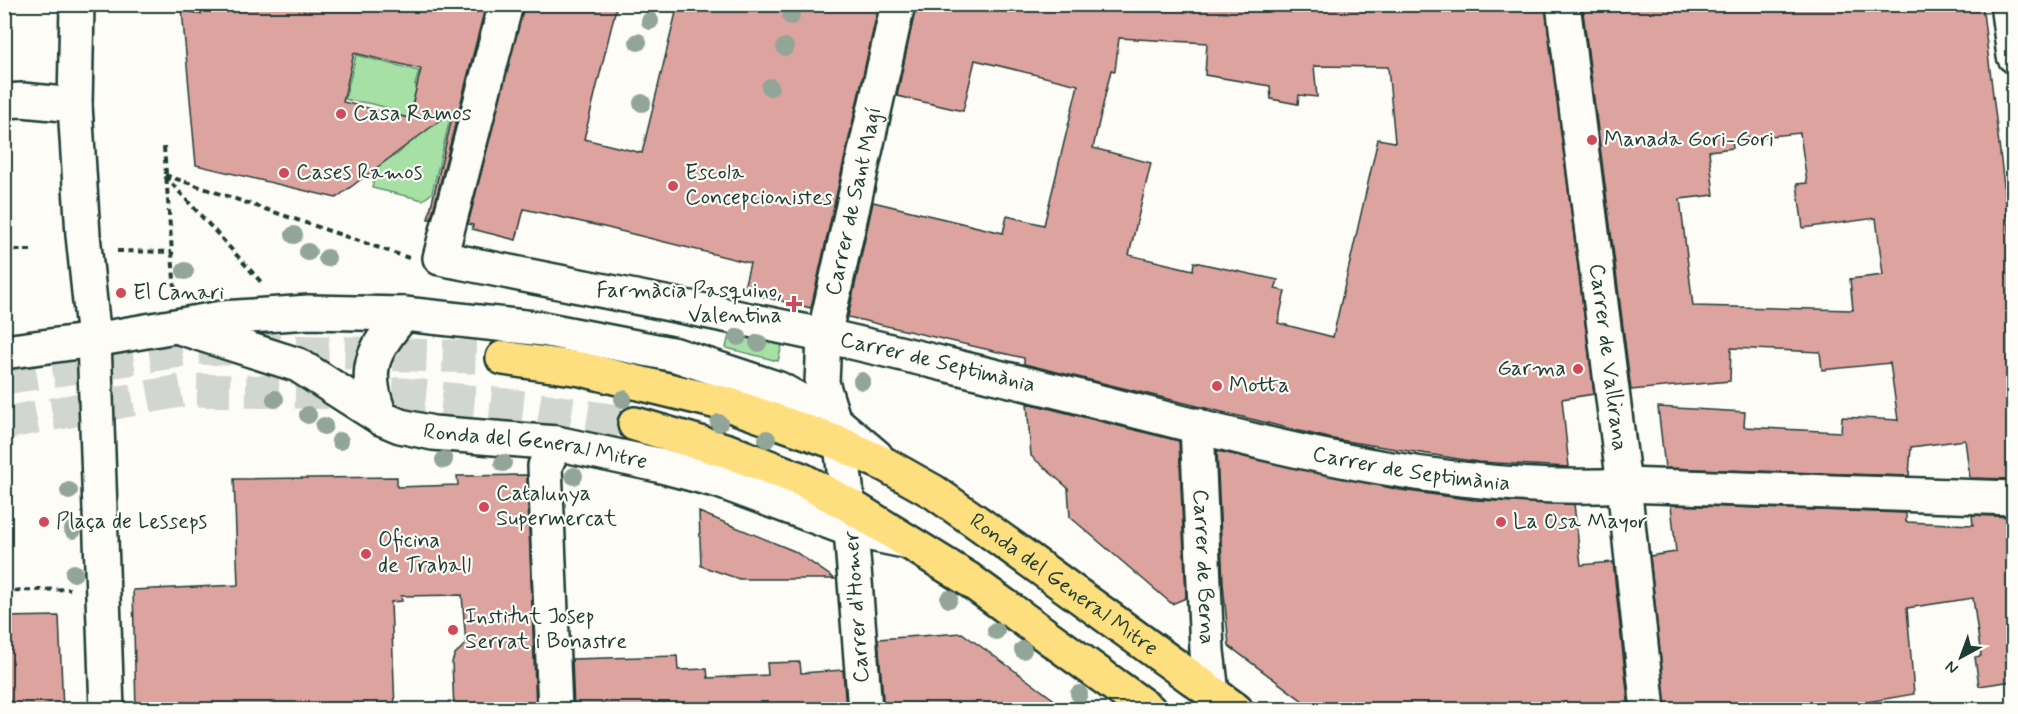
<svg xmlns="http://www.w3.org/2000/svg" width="2018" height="714" viewBox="0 0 2018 714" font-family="Mynerve,sans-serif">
<rect width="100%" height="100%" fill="#fdfcf7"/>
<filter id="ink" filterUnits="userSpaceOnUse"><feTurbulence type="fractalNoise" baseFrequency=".0167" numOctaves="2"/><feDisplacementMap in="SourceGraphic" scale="12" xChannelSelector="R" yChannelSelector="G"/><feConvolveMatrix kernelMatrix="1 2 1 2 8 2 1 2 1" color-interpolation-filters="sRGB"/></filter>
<g filter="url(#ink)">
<path fill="#a6e0a5" stroke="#628e6c" stroke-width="1.5" d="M 356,55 L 419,71 L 415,85 L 449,93 L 453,107 L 432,193 L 423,200 L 372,188 L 379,159 C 399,159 409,148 405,129 C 403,122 403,116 397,113 C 383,104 361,103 345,99 Z
M 731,326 L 784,338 L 778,361 L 726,348 Z"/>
<path fill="#dda39f" stroke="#1f3d34" stroke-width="1.5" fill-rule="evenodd" d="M 201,4 L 486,4 L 431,219 L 428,219 L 454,110 L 336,198 L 196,165 L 182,10 L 201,14 ZM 354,53 L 421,69 L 409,118 L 343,102 Z
M 524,4 L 617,4 L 584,139 L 642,153 L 678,4 L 879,4 L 811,308 L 743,292 L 750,263 L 604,227 L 524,209 L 516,240 L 472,229 L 473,225 L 468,224 Z
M 916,4 L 1545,4 L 1594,394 L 1562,399 L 1569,467 L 1478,462 L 1333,439 L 1024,364 L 1024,358 L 848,317 L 873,202 L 1003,233 L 1007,216 L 1044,225 L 1078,85 L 975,60 L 963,111 L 897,96 ZM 1119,38 L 1207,43 L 1205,75 L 1270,86 L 1271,99 L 1298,104 L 1299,95 L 1317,97 L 1314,66 L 1388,67 L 1395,142 L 1378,139 L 1333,337 L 1278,323 L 1285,291 L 1275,289 L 1278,280 L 1194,262 L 1193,270 L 1129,255 L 1151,163 L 1093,148 L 1111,70 L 1115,71 Z
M 1582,4 L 1982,4 L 2013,260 L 2013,479 L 1970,478 L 1965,440 L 1911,447 L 1909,476 L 1665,468 L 1658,407 L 1745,412 L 1744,427 L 1841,432 L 1842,417 L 1898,420 L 1890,363 L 1822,370 L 1820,352 L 1731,348 L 1730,381 L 1631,390 ZM 1800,133 L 1807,183 L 1797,184 L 1803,228 L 1876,218 L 1883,275 L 1850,279 L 1853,310 L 1693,306 L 1680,199 L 1714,195 L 1709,151 L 1733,148 L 1732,140 Z
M 1027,403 L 1179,441 L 1186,598 L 1172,604 L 1070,517 L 1068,488 L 1031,456 Z
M 1217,451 L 1400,490 L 1474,500 L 1574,504 L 1581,565 L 1613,562 L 1629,710 L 1315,710 L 1229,646 L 1223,583 Z
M 527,475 L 536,710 L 454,710 L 452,662 L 455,654 L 466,644 L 462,595 L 401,596 L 402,601 L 391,602 L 395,710 L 136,710 L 133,590 L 238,585 L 234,479 L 397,477 L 397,487 L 458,485 L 457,476 Z
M 1671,505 L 1906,513 L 1906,522 L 1973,525 L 1972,515 L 2013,517 L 2013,681 L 1979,686 L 1975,657 L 1981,656 L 1973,598 L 1907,608 L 1914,694 L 1821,710 L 1666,710 L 1650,556 L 1676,552 Z
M 699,512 L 794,551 L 835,579 L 739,579 L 701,566 Z
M 59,616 L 63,710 L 4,710 L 4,617 Z
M 962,633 L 1015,671 L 1068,710 L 884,710 L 878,639 Z
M 677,656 L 678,670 L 707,669 L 708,678 L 768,675 L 767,663 L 800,662 L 801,673 L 843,670 L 846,710 L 574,710 L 572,659 Z"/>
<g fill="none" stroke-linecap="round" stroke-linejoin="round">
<path stroke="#d1d6d0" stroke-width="33" stroke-dasharray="33 16" stroke-linecap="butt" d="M 4,378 L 200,348 L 503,358
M 4,423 L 186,390 L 402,394 L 534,408 L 635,424"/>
<defs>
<g id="minor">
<path id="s1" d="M 506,4 L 440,258 C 567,284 695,308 821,335 C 894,351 967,370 1040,387 C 1231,433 1425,496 1624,485 L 2014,498"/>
<path id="s2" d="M 1563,4 L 1624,485 L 1648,710"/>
<path d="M 2007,4 L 2014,56"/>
<path d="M 4,101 L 22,100 L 75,105"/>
<path id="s3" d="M 1197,425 L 1207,651 L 1214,710"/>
<path d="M 555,710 L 545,466 L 556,443"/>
<path id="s4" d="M 865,710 L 851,530 L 841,444 L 822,383 L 824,336 L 898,4"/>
</g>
<path id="tertiary" d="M 77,4 L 75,105 L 83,235 L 94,340"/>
<g id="secondary">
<path id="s5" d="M 182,328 L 298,365 L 381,418 L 400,426 L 433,433 L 556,443 L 658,465 L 719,481 L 851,530 L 904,541"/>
<path d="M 94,340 L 107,710"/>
<path d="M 4,352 L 94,340 L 222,318 L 309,312 L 404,314 L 543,329 L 676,355 L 779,389 L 831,418 L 876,456"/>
<path d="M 381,418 C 362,371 371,351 404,314"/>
</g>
<g id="primary">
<path id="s6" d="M 503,358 L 581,369 L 730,405 L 841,444 L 886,465 L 934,492 L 981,525 L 1236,710"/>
<path d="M 635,424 L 728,451 L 802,480 L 849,505 L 968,579 L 1149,710"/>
</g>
</defs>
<use href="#minor" stroke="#1f3d34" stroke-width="38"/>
<use href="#tertiary" stroke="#1f3d34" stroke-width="38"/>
<use href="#secondary" stroke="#1f3d34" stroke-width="38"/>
<use href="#primary" stroke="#1f3d34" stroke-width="38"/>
<path stroke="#1f3d34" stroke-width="4" stroke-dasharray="6 4.5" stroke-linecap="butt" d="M 164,147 L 175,293
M 165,175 L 409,258
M 165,176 L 261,282
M 4,250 L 33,250
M 117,251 L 172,252
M 4,591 L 70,589"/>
<use href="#minor" stroke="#fdfcf7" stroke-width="33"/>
<use href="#tertiary" stroke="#fdfcf7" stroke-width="33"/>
<use href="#secondary" stroke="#fdfcf7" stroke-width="33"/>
<use href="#primary" stroke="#fedf80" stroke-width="33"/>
</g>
<g fill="#92a598">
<circle cx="791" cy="16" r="9"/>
<circle cx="650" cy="21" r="9"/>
<circle cx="638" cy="42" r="9"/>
<circle cx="785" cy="47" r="9"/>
<circle cx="770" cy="87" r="9"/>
<circle cx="642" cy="103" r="9"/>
<circle cx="294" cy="235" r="9"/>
<circle cx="308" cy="252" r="9"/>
<circle cx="327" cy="258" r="9"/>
<circle cx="185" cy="271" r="9"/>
<circle cx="738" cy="337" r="9"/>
<circle cx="758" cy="343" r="9"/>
<circle cx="862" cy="381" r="9"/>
<circle cx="275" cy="399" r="9"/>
<circle cx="623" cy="399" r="9"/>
<circle cx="308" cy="415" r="9"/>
<circle cx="719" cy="423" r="9"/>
<circle cx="324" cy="426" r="9"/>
<circle cx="767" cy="439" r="9"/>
<circle cx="340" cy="441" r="9"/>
<circle cx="444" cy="460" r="9"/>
<circle cx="503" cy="463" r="9"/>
<circle cx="574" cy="476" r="9"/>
<circle cx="69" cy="491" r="9"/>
<circle cx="73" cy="530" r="9"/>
<circle cx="74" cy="573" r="9"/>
<circle cx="949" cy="599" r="9"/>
<circle cx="996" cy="631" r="9"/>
<circle cx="1023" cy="650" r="9"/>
<circle cx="1079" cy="694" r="9"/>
</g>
</g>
<g fill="#d1495b" stroke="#fdfcf7" stroke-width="2">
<circle cx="341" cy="114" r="6"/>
<circle cx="1592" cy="140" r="6"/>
<circle cx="284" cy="173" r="6"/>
<circle cx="673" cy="186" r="6"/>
<circle cx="121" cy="293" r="6"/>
<path d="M791 295h6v6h6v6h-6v6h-6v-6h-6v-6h6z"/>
<circle cx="1578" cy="369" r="6"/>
<circle cx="1217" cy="386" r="6"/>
<circle cx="484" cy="507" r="6"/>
<circle cx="44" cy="522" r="6"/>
<circle cx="1501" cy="522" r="6"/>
<circle cx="366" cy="554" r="6"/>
<circle cx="453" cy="630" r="6"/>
</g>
<g text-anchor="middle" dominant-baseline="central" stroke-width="4.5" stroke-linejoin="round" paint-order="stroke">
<g font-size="22" fill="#1f3d34" stroke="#fdfcf7" text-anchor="start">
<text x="353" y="114">Casa Ramos</text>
<text x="1604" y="140">Manada Gori-Gori</text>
<text x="296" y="173">Cases Ramos</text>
<text x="685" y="173">Escola<tspan x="685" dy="25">Concepcionistes</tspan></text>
<text x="782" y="291" text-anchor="end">Farmàcia Pasquino,<tspan x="782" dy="25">Valentina</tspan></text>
<text x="133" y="293">El Canari</text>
<text x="1566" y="369" text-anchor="end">Garma</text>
<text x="1229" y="386">Motta</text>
<text x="496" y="494">Catalunya<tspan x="496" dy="25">Supermercat</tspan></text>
<text x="56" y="522">Plaça de Lesseps</text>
<text x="1513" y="522">La Osa Mayor</text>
<text x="378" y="541">Oficina<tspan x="378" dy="25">de Traball</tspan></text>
<text x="465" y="617">Institut Josep<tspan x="465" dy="25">Serrat i Bonastre</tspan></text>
</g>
<g font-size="22" fill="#1f3d34" stroke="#fdfcf7">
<text stroke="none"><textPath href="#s4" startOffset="516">Carrer de Sant Magí</textPath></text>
<text stroke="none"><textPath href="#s2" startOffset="356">Carrer de Vallirana</textPath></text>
<text stroke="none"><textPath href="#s1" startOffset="771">Carrer de Septimània</textPath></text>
<text stroke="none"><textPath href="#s5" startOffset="378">Ronda del General Mitre</textPath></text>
<text stroke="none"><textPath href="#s1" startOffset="1257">Carrer de Septimània</textPath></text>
<text stroke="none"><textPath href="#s3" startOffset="142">Carrer de Berna</textPath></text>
<text stroke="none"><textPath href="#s6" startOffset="614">Ronda del General Mitre</textPath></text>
<text transform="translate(857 607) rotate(-94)">Carrer d'Homer</text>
</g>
</g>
<rect width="2018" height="714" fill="none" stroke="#fdfcf7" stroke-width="24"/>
<rect x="12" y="12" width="1994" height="690" fill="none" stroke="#1f3d34" stroke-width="2" filter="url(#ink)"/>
<g transform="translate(1961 657) rotate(221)" stroke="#fdfcf7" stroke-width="4.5" paint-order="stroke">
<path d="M0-4.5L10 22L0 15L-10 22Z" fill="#1f3d34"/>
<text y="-9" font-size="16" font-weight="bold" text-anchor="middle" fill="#1f3d34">N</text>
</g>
</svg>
